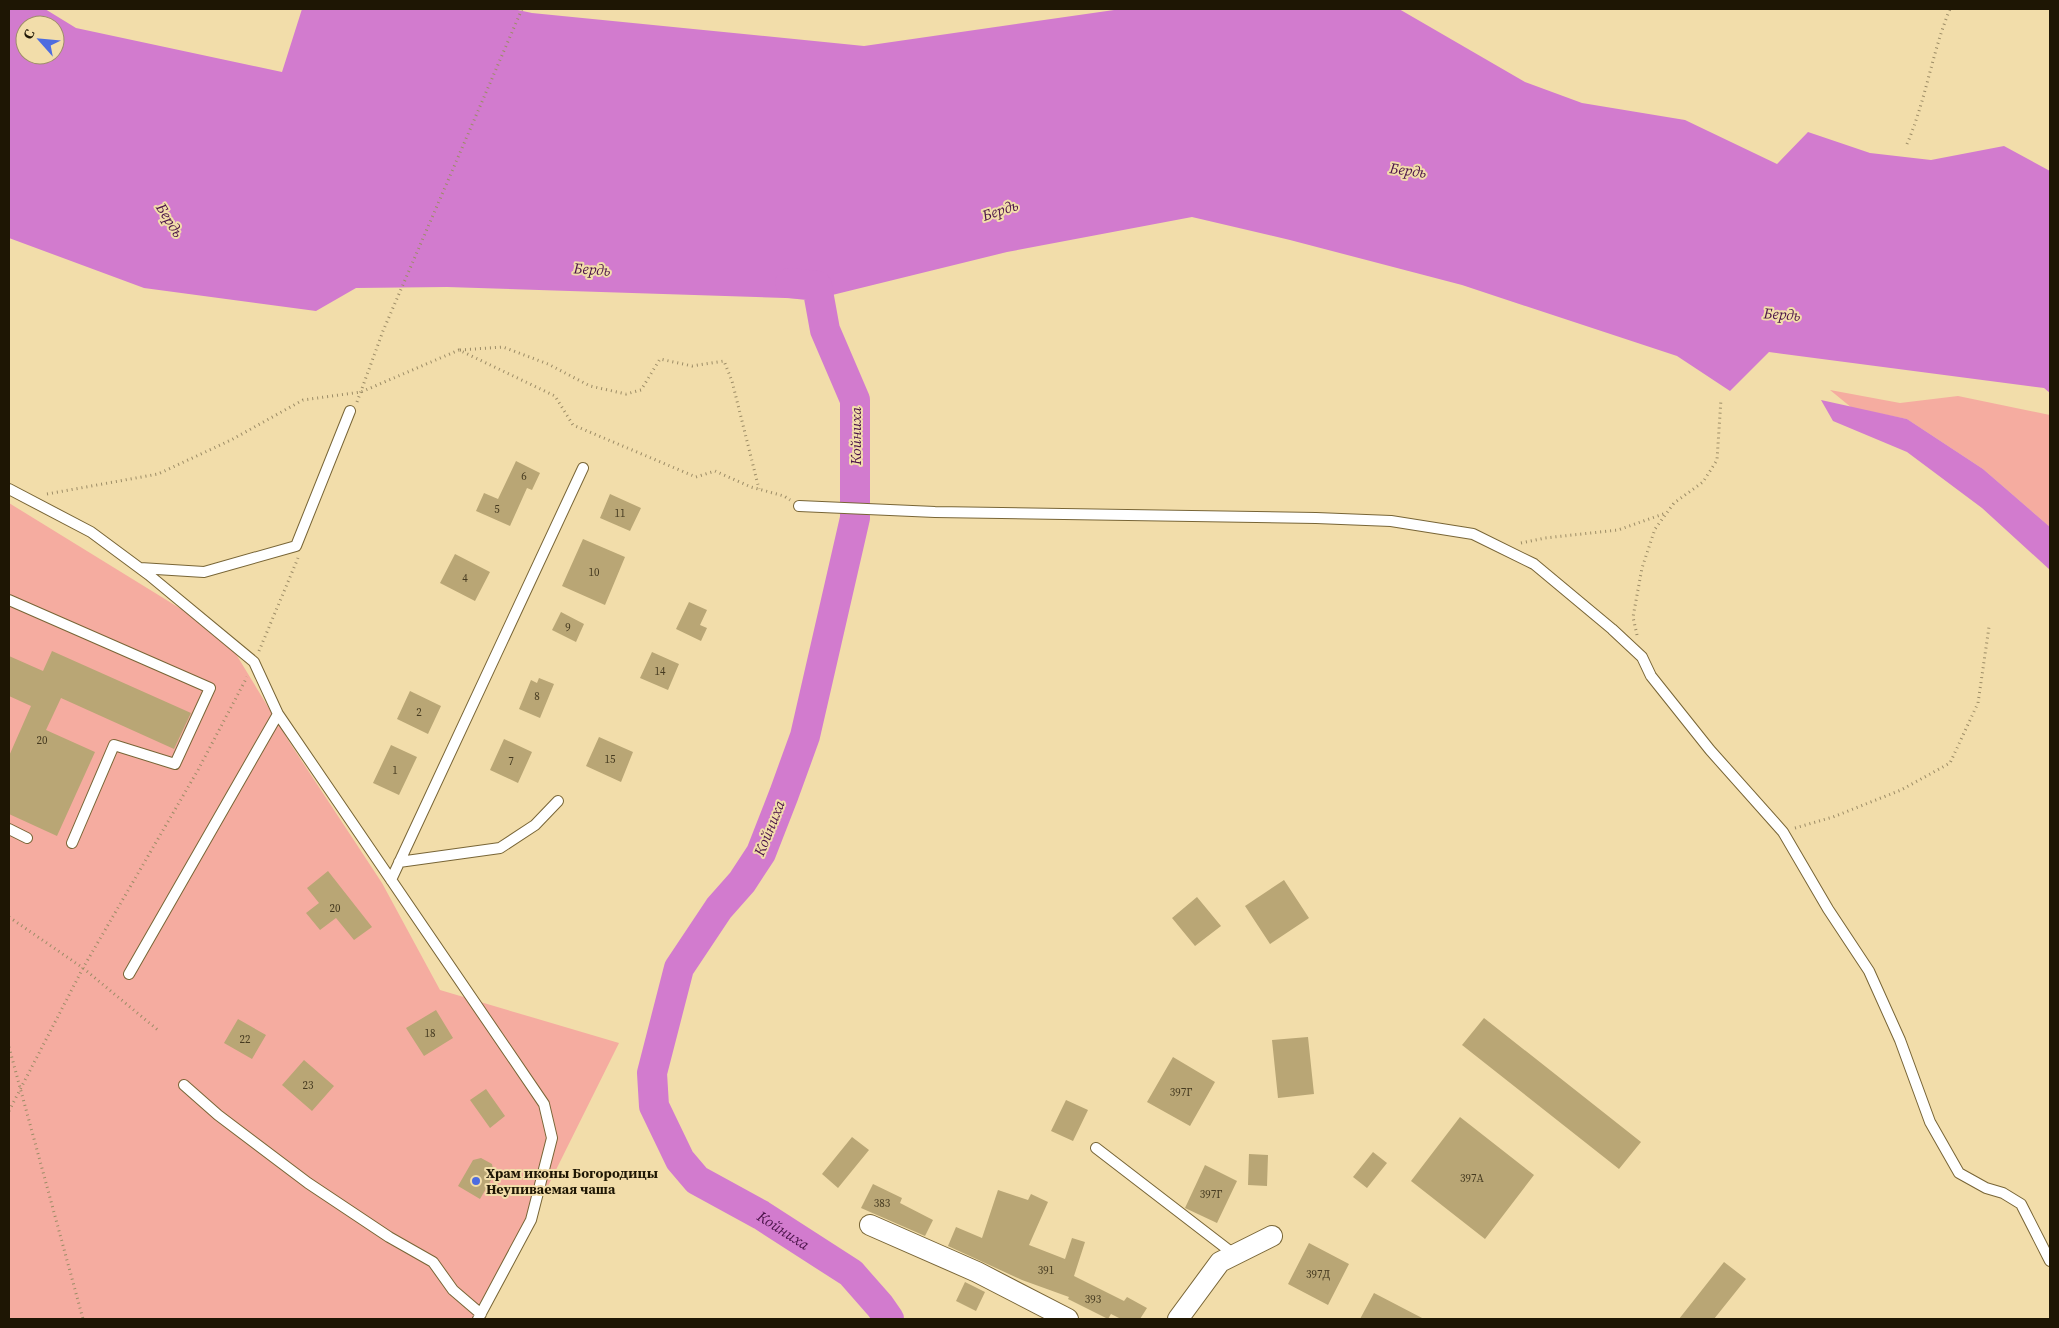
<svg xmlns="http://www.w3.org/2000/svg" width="2059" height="1328" viewBox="0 0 2059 1328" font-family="'Source Serif 4',serif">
<rect width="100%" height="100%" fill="#f2ddaa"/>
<path fill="#f5aca0" d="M 1830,390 L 1900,403 L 1958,396 L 2050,415 L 2050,527 L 1983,469 L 1907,419 L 1852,408 Z
M 9,503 L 225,636 L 290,743 L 382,883 L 440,990 L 619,1043 L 482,1319 L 9,1319 Z"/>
<path fill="#d27bce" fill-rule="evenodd" d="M 9,9 L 45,9 L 76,28 L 282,72 L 302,9 L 513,9 L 532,13 L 864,46 L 1121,9 L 1399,9 L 1525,82 L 1582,103 L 1685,120 L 1777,164 L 1808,132 L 1870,153 L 1931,160 L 2004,146 L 2050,171 L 2050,393 L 2044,388 L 1769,352 L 1730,391 L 1677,356 L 1462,285 L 1290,240 L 1192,217 L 1007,252 L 816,299 L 447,287 L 356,288 L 316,311 L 144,288 L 9,238 ZM 25,25 L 55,25 L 55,55 L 25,55 Z
M 1821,400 L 1907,419 L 1983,469 L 2050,527 L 2050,570 L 1982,508 L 1907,452 L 1833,421 Z"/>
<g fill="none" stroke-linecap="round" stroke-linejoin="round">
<path stroke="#d27bce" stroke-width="30" id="s1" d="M 790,283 L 817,286 L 825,330 L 855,400 L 855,518 L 805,736 L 784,794 L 761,853 L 742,882 L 719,908 L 679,968 L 652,1073 L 654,1106 L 680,1160 L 697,1180 L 761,1215 L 851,1273 L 880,1306 L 889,1319"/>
</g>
<path fill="#b9a675" d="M 516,461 L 540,473 L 532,490 L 527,488 L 510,526 L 476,511 L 484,493 L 498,499 Z
M 610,494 L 641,508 L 630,531 L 600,518 Z
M 583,539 L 625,557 L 605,605 L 562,586 Z
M 455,554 L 490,572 L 475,601 L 440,583 Z
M 689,602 L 707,610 L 700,625 L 707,628 L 701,641 L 676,629 Z
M 561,612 L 584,624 L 576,642 L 552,630 Z
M 52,651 L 191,713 L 174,749 L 61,698 L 46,730 L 95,752 L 57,836 L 9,814 L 9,756 L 31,706 L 9,696 L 9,656 L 43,671 Z
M 652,652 L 679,664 L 668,690 L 640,678 Z
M 539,678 L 554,684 L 540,718 L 519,709 L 531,680 L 537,683 Z
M 410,691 L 441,706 L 428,734 L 397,719 Z
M 599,737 L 633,752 L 621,782 L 586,766 Z
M 504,739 L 532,752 L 518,783 L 490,770 Z
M 391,745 L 417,757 L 399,795 L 373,783 Z
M 328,871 L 372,927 L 354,940 L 336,918 L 320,930 L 306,913 L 319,903 L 307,888 Z
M 1284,880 L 1309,918 L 1270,944 L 1245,906 Z
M 1197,897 L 1221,926 L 1195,946 L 1172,918 Z
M 436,1010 L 453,1038 L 424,1056 L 406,1028 Z
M 1484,1018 L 1641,1142 L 1619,1169 L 1462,1045 Z
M 238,1019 L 266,1035 L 252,1059 L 224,1043 Z
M 1308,1037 L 1314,1094 L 1278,1098 L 1272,1040 Z
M 1173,1057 L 1215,1082 L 1190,1126 L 1147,1102 Z
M 304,1060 L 334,1086 L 312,1111 L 282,1085 Z
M 486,1089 L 505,1116 L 490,1128 L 470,1100 Z
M 1066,1100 L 1088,1110 L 1073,1141 L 1051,1131 Z
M 1460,1117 L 1534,1175 L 1485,1239 L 1411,1181 Z
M 852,1137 L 869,1150 L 838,1188 L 822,1174 Z
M 1373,1152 L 1387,1163 L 1367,1188 L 1353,1177 Z
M 1249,1154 L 1268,1155 L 1267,1186 L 1248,1185 Z
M 481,1158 L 492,1164 L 494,1175 L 480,1199 L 458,1186 L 473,1160 Z
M 1205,1165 L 1237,1181 L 1217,1223 L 1185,1208 Z
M 873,1184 L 902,1198 L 900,1203 L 933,1220 L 925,1236 L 861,1208 Z
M 998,1190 L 1028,1200 L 1031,1194 L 1048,1202 L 1029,1245 L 1065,1259 L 1072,1238 L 1085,1242 L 1074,1276 L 1124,1301 L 1127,1297 L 1147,1308 L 1140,1319 L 1121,1319 L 1111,1314 L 1108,1319 L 1068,1299 L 1069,1297 L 1022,1280 L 948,1246 L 956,1227 L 982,1238 Z
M 1309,1243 L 1349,1264 L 1328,1305 L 1288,1284 Z
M 1724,1262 L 1746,1279 L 1714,1319 L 1679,1319 Z
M 965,1282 L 985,1292 L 976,1311 L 956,1301 Z
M 1374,1293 L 1424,1319 L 1360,1319 Z"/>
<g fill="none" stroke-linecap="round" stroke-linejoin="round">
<defs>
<path id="lane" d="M 9,489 L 91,532 L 149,575 L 254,662 L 278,714 L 544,1104 L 552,1138 L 531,1220 L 478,1319
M 799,506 L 935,512 L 1316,518 L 1391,521 L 1473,534 L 1534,564 L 1612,629 L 1642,657 L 1651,676 L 1710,750 L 1783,832 L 1828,909 L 1869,971 L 1900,1040 L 1930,1122 L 1959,1173 L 1986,1188 L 2003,1193 L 2021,1204 L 2050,1261
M 140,568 L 204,572 L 296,546 L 350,411
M 9,600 L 210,688 L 175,764 L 114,745 L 72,843
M 9,829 L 27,838
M 399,862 L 500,848 L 535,825 L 558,801
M 391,880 L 583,468
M 129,974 L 278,714
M 184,1085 L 218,1115 L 308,1183 L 389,1237 L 433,1262 L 453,1290 L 481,1314
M 1096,1148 L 1235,1255"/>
<path id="street" d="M 870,1225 L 977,1272 L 1068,1319
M 1178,1319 L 1220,1262 L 1272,1236"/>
</defs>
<use href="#lane" stroke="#786536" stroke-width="12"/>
<use href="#street" stroke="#786536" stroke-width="22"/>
<path stroke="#9c8c66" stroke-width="3" stroke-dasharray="1 4" stroke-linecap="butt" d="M 1907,144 C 1926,100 1932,52 1950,9
M 460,350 L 503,347 L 548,364 L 590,386 L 626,394 L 641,390 L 660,359 L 692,366 L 724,361 L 732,381 L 759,489
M 357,402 L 383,331 L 522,9
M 47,494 L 158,474 L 231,440 L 303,400 L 361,392 L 459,350 L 555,396 L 573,425 L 696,477 L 715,471 L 751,487 L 784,496 L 790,500
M 1521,543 L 1545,538 L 1618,530 L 1666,513
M 1637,635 L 1633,617 L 1642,568 L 1655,529 L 1674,503 L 1703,482 L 1717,460 L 1721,399
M 259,651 L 298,558
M 1795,828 L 1833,817 L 1901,790 L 1950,763 L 1978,703 L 1989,627
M 9,917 L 83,968 L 159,1031
M 9,1047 L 83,1319
M 9,1111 L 83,968 L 198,770 L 247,677"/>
<use href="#lane" stroke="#fff" stroke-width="10"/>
<use href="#street" stroke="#fff" stroke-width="20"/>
</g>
<circle fill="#4d6ce0" stroke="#f2ddaa" stroke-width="2" cx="476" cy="1181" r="5"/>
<g text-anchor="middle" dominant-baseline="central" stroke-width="4" stroke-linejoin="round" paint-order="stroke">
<g font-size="11" fill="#453a20">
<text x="524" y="476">6</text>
<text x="497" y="509">5</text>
<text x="620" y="513">11</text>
<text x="594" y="572">10</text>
<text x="465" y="578">4</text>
<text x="568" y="627">9</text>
<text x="660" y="671">14</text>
<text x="537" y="696">8</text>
<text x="419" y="712">2</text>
<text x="42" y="740">20</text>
<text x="610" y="759">15</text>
<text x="511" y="761">7</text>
<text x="395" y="770">1</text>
<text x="335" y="908">20</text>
<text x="430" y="1033">18</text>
<text x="245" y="1039">22</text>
<text x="308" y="1085">23</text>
<text x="1181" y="1092">397Г</text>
<text x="1472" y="1178">397А</text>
<text x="1211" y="1194">397Г</text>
<text x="882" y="1203">383</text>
<text x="1046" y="1270">391</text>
<text x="1318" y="1274">397Д</text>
<text x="1093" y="1299">393</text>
</g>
<g font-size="14" font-weight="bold" fill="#1e1604" stroke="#f2ddaa" text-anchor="start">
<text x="486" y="1173">Храм иконы Богородицы<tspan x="486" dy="16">Неупиваемая чаша</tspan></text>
</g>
<g font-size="15" font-style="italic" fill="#491248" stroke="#f2ddaa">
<text transform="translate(1408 170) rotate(8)">Бердь</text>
<text transform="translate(1000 210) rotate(-18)">Бердь</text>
<text transform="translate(170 220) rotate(58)">Бердь</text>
<text transform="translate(592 269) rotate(4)">Бердь</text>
<text transform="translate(1782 314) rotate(4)">Бердь</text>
<text transform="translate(855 436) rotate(-90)">Койниха</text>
<text transform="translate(769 828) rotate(-68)">Койниха</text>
<text stroke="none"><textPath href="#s1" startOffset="1084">Койниха</textPath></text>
</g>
</g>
<rect width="2059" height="1328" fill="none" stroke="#1e1604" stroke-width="20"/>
<g transform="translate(40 40) rotate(297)"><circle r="24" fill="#f2ddaa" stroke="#9d8d68"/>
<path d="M0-4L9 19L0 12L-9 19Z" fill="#4d6ce0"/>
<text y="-8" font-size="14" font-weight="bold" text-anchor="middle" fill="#1e1604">С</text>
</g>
</svg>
